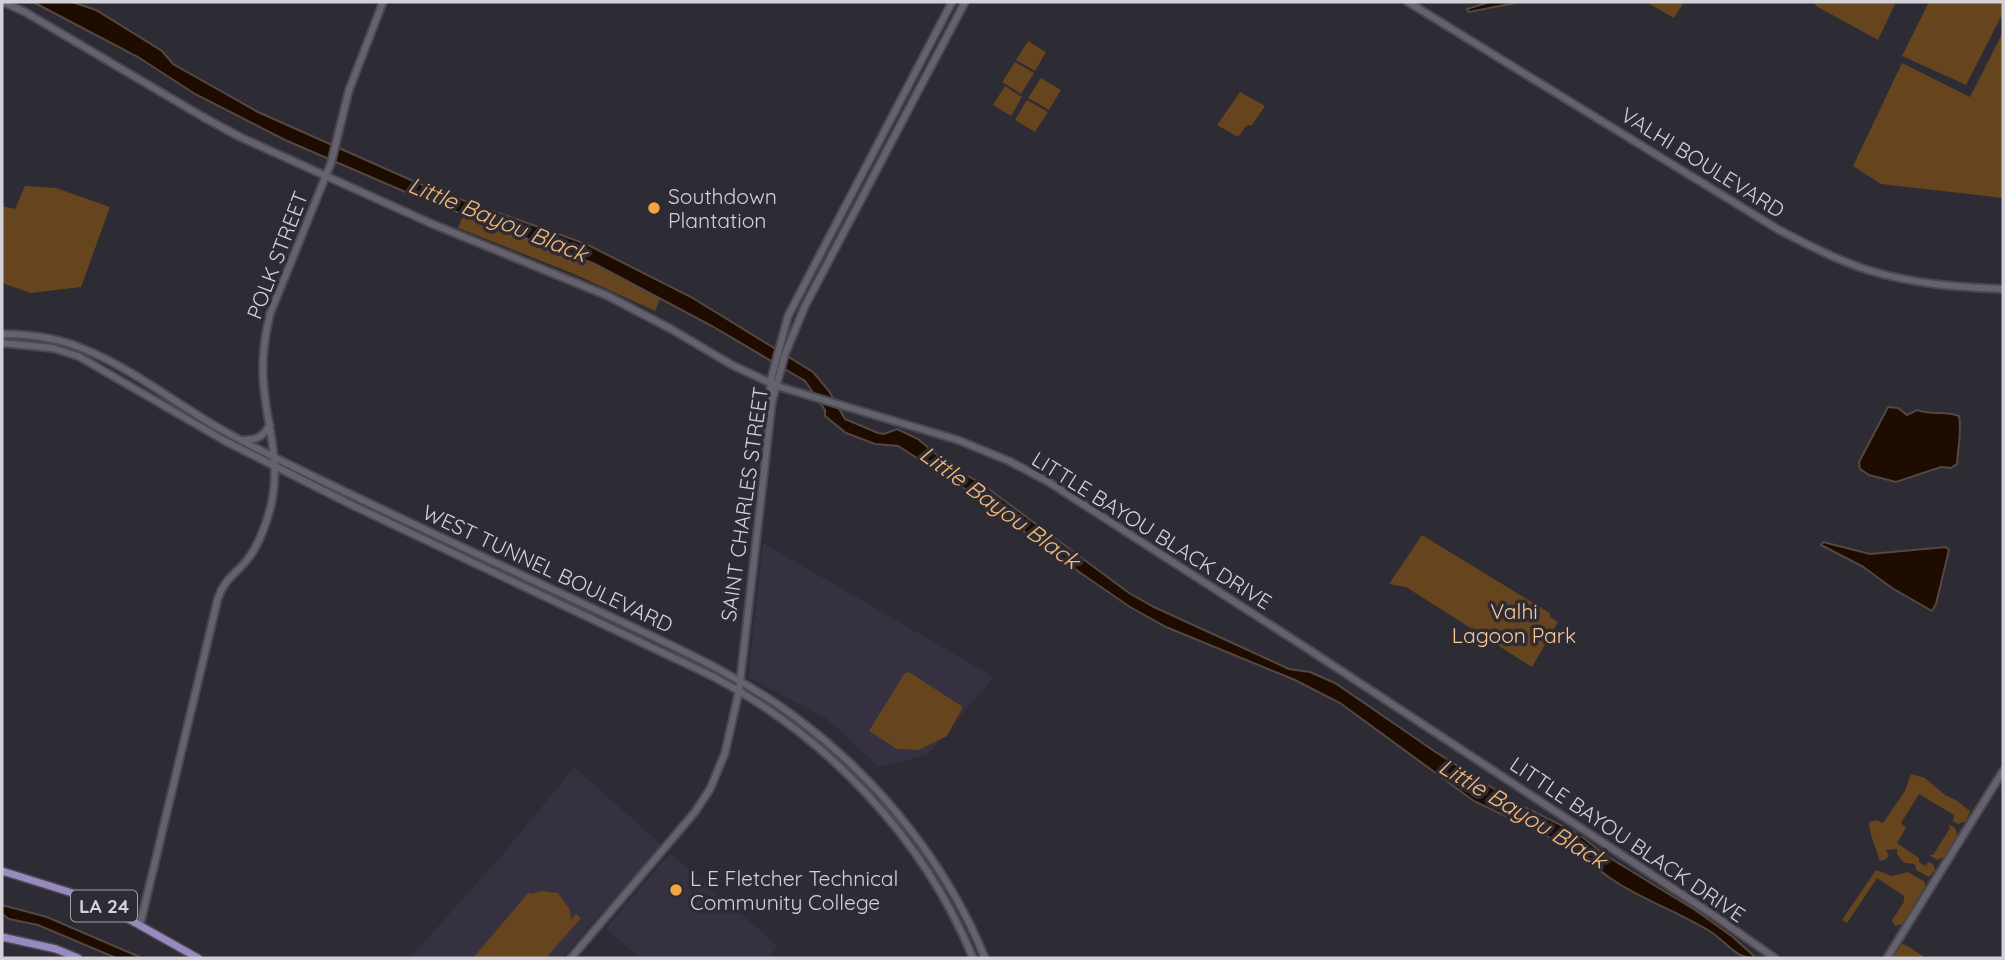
<svg xmlns="http://www.w3.org/2000/svg" width="2005" height="960" viewBox="0 0 2005 960" font-family="Quicksand,sans-serif">
<rect width="100%" height="100%" fill="#2d2b34"/>
<path fill="#353140" d="M 763,543 L 994,677 L 927,755 L 879,767 L 827,719 L 748,677 Z
M 574,767 L 662,845 L 562,958 L 410,958 L 508,848 Z
M 670,853 L 778,946 L 768,958 L 639,958 L 606,928 Z"/>
<path fill="#66441d" d="M 1646,2 L 1684,2 L 1674,18 Z
M 1814,2 L 1896,2 L 1878,40 L 1816,6 Z
M 1929,2 L 2003,2 L 2003,13 L 1966,85 L 1902,56 Z
M 2003,32 L 2003,198 L 1881,184 L 1853,166 L 1902,63 L 1970,97 Z
M 1028,41 L 1046,52 L 1035,71 L 1016,60 Z
M 1015,62 L 1034,73 L 1021,94 L 1002,82 Z
M 1041,78 L 1061,90 L 1049,110 L 1028,98 Z
M 1005,86 L 1022,97 L 1011,116 L 993,105 Z
M 1240,92 L 1265,106 L 1252,125 L 1246,126 L 1238,137 L 1217,125 Z
M 1027,100 L 1048,112 L 1035,132 L 1015,120 Z
M 25,186 L 56,188 L 110,207 L 81,287 L 31,293 L 2,283 L 2,206 L 15,209 Z
M 465,211 L 582,257 L 661,296 L 655,311 L 574,274 L 458,228 Z
M 1422,535 L 1550,613 L 1550,617 L 1558,622 L 1532,667 L 1406,587 L 1389,584 Z
M 909,672 L 963,707 L 947,736 L 919,750 L 897,749 L 869,731 L 904,674 Z
M 1911,774 L 1925,778 L 1945,795 L 1956,800 L 1970,811 L 1966,821 L 1958,824 L 1953,821 L 1954,815 L 1919,794 L 1901,823 L 1906,828 L 1897,843 L 1919,858 L 1919,862 L 1925,866 L 1929,862 L 1933,864 L 1935,870 L 1929,877 L 1916,870 L 1915,864 L 1904,863 L 1897,854 L 1897,849 L 1886,850 L 1889,856 L 1885,860 L 1880,861 C 1876,848 1869,834 1869,822 L 1876,820 L 1883,823 L 1905,791 Z
M 1948,824 L 1955,828 L 1957,835 L 1944,857 L 1937,860 L 1929,855 L 1933,855 L 1950,828 Z
M 1876,870 L 1892,876 L 1908,872 L 1925,882 L 1925,887 L 1902,924 L 1895,926 L 1892,920 L 1904,902 L 1904,896 L 1877,878 L 1847,923 L 1842,920 Z
M 541,891 L 558,893 L 570,910 L 571,920 L 576,914 L 581,918 L 546,958 L 473,958 L 529,892 L 531,894 Z
M 1902,944 L 1906,945 L 1926,958 L 1893,958 Z"/>
<path fill="#1f0c00" stroke="#554741" stroke-width="2" d="M 33,2 L 72,2 L 96,10 L 162,51 L 173,64 L 258,112 L 429,188 L 586,244 L 691,297 L 813,372 L 829,391 L 845,419 L 878,433 L 884,434 L 897,429 L 918,439 L 950,466 L 982,484 L 1129,593 L 1154,607 L 1289,669 L 1310,672 L 1335,683 L 1434,751 L 1518,804 L 1577,833 L 1605,855 L 1695,910 L 1733,937 L 1756,958 C 1734,958 1729,944 1711,932 C 1666,904 1617,893 1580,852 L 1474,801 L 1340,703 L 1295,680 L 1166,627 L 1130,607 L 1082,574 L 973,494 L 898,446 L 875,444 L 846,433 L 825,416 L 825,410 L 805,381 L 712,326 L 595,264 L 417,197 L 285,140 L 195,94 L 138,57 Z
M 1490,2 L 1520,2 L 1469,12 L 1467,9 Z
M 1888,407 L 1898,408 L 1907,415 L 1917,410 C 1934,416 1944,410 1959,416 C 1962,431 1958,448 1957,464 L 1951,468 L 1941,467 L 1896,482 L 1869,475 L 1860,469 L 1859,462 Z
M 1823,542 L 1870,554 L 1946,547 L 1949,550 L 1936,604 L 1932,611 L 1892,588 L 1862,566 L 1821,545 Z
M 2,905 L 47,917 L 142,958 L 116,958 L 38,925 L 9,919 L 2,914 Z"/>
<g fill="none" stroke-linecap="round" stroke-linejoin="round">
<defs>
<path id="secondary" d="M 3,2 L 25,12 L 203,117 L 240,137 L 430,223 L 608,296 L 671,329 L 732,365 L 777,386 L 958,440 L 1009,461 L 1047,481 L 1308,649 L 1712,914 L 1775,958
M 1408,2 L 1779,230 C 1808,245 1837,260 1868,270 C 1912,284 1958,287 2003,289
M 2,334 C 30,334 58,338 84,349 C 133,369 178,405 224,431 C 264,453 306,473 348,493 C 433,534 518,573 603,613 C 672,646 743,676 803,723 C 882,783 948,867 985,958
M 2,343 L 52,348 L 78,356 L 225,441 L 354,506 L 712,676 C 827,736 924,838 973,958
M 771,400 L 770,383 L 788,316 L 952,2
M 244,440 C 258,440 263,436 270,425
M 140,925 L 218,598 C 225,578 235,575 247,560 C 259,545 268,520 272,501 C 280,460 268,429 264,389 C 261,364 264,339 270,314 L 331,163 L 349,90 L 383,2
M 571,958 L 695,812 L 710,789 L 725,753 L 739,691 L 772,402 L 785,354 L 805,306 L 965,2
M 1887,958 L 2003,771"/>
<path id="primary" d="M 2,871 L 82,896 L 107,907 L 198,958
M 2,937 L 56,949 L 78,958"/>
</defs>
<use href="#secondary" stroke="#4a4850" stroke-width="10"/>
<use href="#primary" stroke="#4a4850" stroke-width="10"/>
<use href="#secondary" stroke="#65626d" stroke-width="6"/>
<use href="#primary" stroke="#9989c1" stroke-width="7"/>
</g>
<g fill="#f4a443" stroke="#2d2b34" stroke-width="2.5">
<circle cx="654" cy="208" r="7"/>
<circle cx="676" cy="890" r="7"/>
</g>
<g text-anchor="middle" dominant-baseline="central" stroke-width="7" stroke-linejoin="round" paint-order="stroke">
<rect fill="#2d2b34" stroke="#a1a0a7" stroke-width="2" x="71" y="890.5" width="66" height="31" rx="5"/>
<g font-size="19" font-weight="bold" fill="#d3d2d8">
<text x="104" y="906">LA 24</text>
</g>
<g font-size="21" fill="#d3d2d8" stroke="#2d2b34">
<text transform="translate(1703 162) rotate(32)">VALHI BOULEVARD</text>
<text transform="translate(277 255) rotate(-69)">POLK STREET</text>
<text transform="translate(744 504) rotate(-82)">SAINT CHARLES STREET</text>
<text transform="translate(1152 530) rotate(32)">LITTLE BAYOU BLACK DRIVE</text>
<text transform="translate(548 568) rotate(25)">WEST TUNNEL BOULEVARD</text>
<text transform="translate(1628 839) rotate(34)">LITTLE BAYOU BLACK DRIVE</text>
</g>
<g font-size="21" fill="#d3d2d8" stroke="#2d2b34" text-anchor="start">
<text x="668" y="196">Southdown<tspan x="668" dy="24">Plantation</tspan></text>
<text x="690" y="878">L E Fletcher Technical<tspan x="690" dy="24">Community College</tspan></text>
</g>
<g font-size="21" fill="#fbc996" stroke="#2d2b34">
<text x="1514" y="611">Valhi<tspan x="1514" dy="24">Lagoon Park</tspan></text>
</g>
<g font-size="23" font-style="italic" fill="#f5b876" stroke="#2d2b34">
<text transform="translate(498 219) rotate(22)">Little Bayou Black</text>
<text transform="translate(1000 507) rotate(36)">Little Bayou Black</text>
<text transform="translate(1523 813) rotate(31)">Little Bayou Black</text>
</g>
</g>
<rect width="2005" height="960" fill="none" stroke="#d3d2d8" stroke-width="7"/>
</svg>
